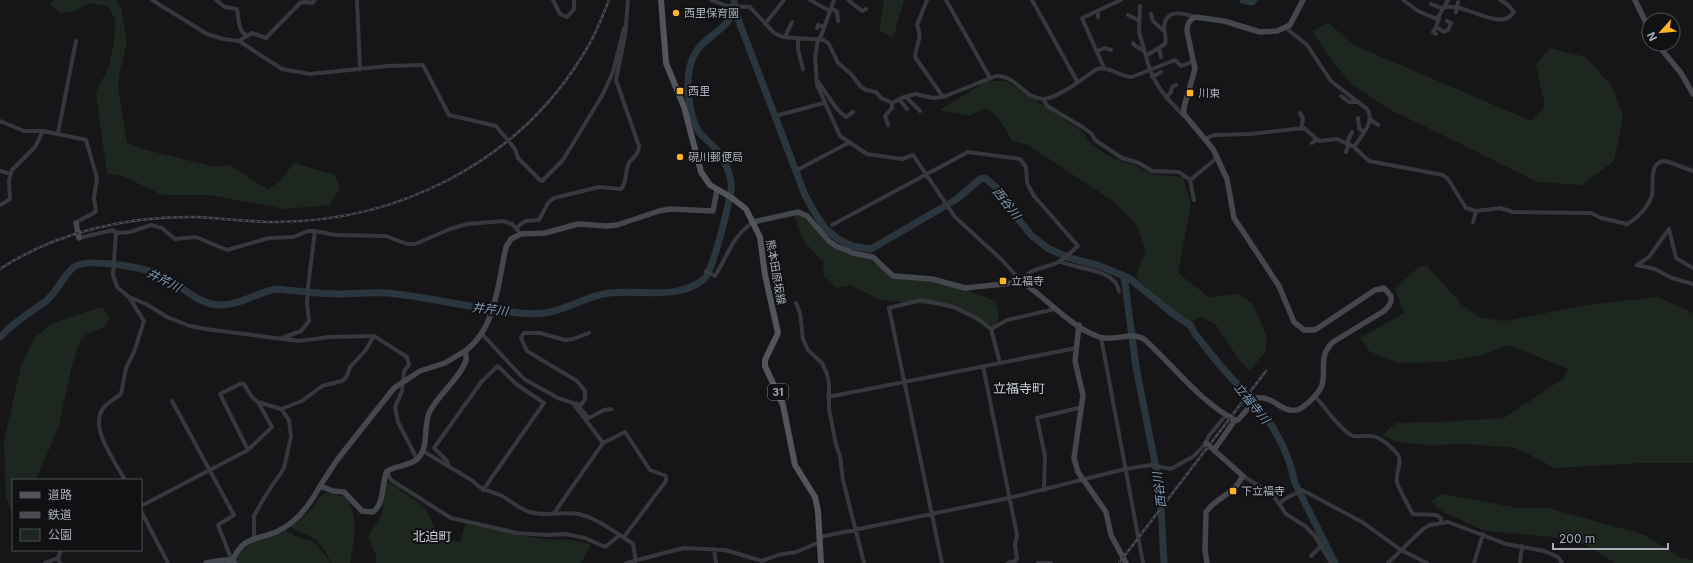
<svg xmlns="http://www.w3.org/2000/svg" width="1693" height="563" viewBox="0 0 1693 563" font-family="Inter,'Noto Sans JP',sans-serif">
<rect width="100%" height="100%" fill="#161618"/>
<path fill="#1e271f" d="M 56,0 L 116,0 L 121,9 L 127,41 L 119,76 L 118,87 L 127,143 L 146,150 L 215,167 L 230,165 L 268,190 L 280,181 L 294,163 L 335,175 L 340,189 L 329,205 L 284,209 L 211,195 L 162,195 L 123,176 L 107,174 L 96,92 L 109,67 L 114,42 L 115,19 L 108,6 L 89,3 L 75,11 L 60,13 L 50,4 Z
M 884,0 L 904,0 L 893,38 L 879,30 Z
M 1328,23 L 1356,46 L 1531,121 L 1545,106 L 1536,65 L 1550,48 L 1586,57 L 1613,88 L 1623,117 L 1614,161 L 1582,185 L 1538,182 L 1387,108 L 1353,85 L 1335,65 L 1312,31 Z
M 987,81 L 1006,81 L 1083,132 L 1092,145 L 1113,158 L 1134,165 L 1152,174 L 1183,177 L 1191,205 L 1178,273 L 1209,297 L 1239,294 L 1253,304 L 1267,337 L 1265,353 L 1249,371 L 1238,358 L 1216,325 L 1201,317 L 1188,324 L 1136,278 L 1145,251 L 1137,225 L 1113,201 L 1028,145 L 1012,141 C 1005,127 999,117 986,108 L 969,116 L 940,110 Z
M 800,212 L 823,238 L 853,253 L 865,256 L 888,272 L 929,276 L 995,301 L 999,313 L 996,326 L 988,329 L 975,319 L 945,306 L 881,300 L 851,285 L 837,288 L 824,277 L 823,262 L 803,240 L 793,213 Z
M 1427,266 L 1462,305 L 1481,318 L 1505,321 L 1580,306 L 1658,297 L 1693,313 L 1693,463 L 1644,463 L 1555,468 L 1516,448 L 1469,444 L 1430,445 L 1397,442 L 1382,435 L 1396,423 L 1439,422 L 1504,418 L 1564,378 L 1568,369 L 1510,345 L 1481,355 L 1443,362 L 1398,363 L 1369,351 L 1360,338 L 1404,313 L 1395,288 L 1419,267 Z
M 102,307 L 110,317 L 103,328 L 88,333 L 80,341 L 72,365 L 59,426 L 36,480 L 13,480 L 13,516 L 6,497 L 4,441 L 21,366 L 34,338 L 52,323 Z
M 384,479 L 425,507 L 436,531 L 449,540 L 460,542 L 465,524 L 540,539 L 571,540 L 591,544 L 581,563 L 376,563 L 376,555 L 368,537 L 382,514 Z
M 325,492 L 347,498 C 359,518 354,541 350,563 L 331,563 C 328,555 322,545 315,539 C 307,533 298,534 290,526 L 309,511 Z
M 1442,494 L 1519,508 L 1548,508 L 1645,535 L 1681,558 L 1693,560 L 1693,563 L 1615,563 L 1586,545 L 1554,537 L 1485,531 L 1443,512 L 1431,501 Z
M 285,529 C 294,537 301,538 311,541 C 318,544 327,556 330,563 L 235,563 L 232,561 L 248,544 Z"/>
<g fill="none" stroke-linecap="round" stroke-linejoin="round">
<path stroke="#2b353d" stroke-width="7" d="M 1243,0 L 1252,2 L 1254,0
M 735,11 L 805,195 L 815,213 L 825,228 L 838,239 L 852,246 L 871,249 L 957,199 L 980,179 L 985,178 L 1003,193 L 1018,219 L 1032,236 L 1049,249 L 1070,258 L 1100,266 L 1129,278 L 1172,313 L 1191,326 L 1195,334 L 1224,370 L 1262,411 L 1272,426 L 1282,444 L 1290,464 L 1295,483 L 1335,563
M 1124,276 L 1136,367 L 1160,488 L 1164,563
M 0,337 C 13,323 29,313 45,302 C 57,293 62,276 74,267 C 88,257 147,268 163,276 C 180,285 198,304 218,305 C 239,306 256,293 276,289 C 297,291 319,294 340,294 C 359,294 377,291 396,294 C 432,298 468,307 504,311 C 517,313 532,315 545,313 C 568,310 587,295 610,293 C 640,289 678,301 704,279 C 713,271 729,204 731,189 C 733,177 723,157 715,148 C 710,142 704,138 699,132 C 691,119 688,99 688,85 C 688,74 690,61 696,52 C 708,32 736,28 734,0"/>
<path stroke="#37383e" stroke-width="4" d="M 152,0 L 207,34 L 223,39 L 239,41 L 282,69 L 310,74 L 388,66 L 423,65 L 449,115 L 496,126
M 216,0 L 225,7 L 237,9 C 239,18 237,30 247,36
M 357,0 L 360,69
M 553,0 L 560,14 L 567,17 L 574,9 L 574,0
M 711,0 L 727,6 L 750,7 L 774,33 L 783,37 L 824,40 L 829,44 L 838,63 L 852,75 L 861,87 L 866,90 L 876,92 L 881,98 L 892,103 L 904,97 L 915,94 L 933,98 L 943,97 L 996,76 C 1017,75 1025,100 1044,99 C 1059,98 1084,77 1097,69 C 1111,66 1119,77 1132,77 L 1175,60 L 1181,66 L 1194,61
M 810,0 L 830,11
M 848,0 L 862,11 L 866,9
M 927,0 L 917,25 C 923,38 916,44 915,57 L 943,97
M 946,0 L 990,78
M 1032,0 L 1077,81
M 1403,0 L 1418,11 L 1437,19 L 1448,0
M 1431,4 L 1441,8 C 1465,0 1499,34 1514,12 L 1507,4 L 1500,0
M 1140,6 L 1139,32 L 1146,56
M 831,8 L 837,12 L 838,21
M 1098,11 L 1098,17
M 1456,12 L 1458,2
M 1151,14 L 1153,21 L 1164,31
M 1128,15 L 1138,20
M 1439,18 L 1436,27 L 1444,32 L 1448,30 L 1451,23 L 1447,21
M 765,24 L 784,0
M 1436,27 L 1433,32 L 1436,34
M 817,28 L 818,25 L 824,27
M 1286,28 L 1307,45 L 1331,81 L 1367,109 C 1376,121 1361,136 1354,147
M 785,37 L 792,22
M 798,38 L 798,50 L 803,69
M 818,39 L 815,57 L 817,85 L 840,136 L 867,154 L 902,159 L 913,155 L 955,217 L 1002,260 L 1022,282
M 820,39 L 834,0
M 239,41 L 252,33 L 266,38 L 300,3 L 305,2 L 312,3 L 315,0
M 1133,43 L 1134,45 L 1144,51
M 1159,48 L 1161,57
M 1097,51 L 1105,48 L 1111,50
M 1104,68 L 1082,18 L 1121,0
M 1152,77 L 1161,72
M 816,80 C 828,92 832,108 846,117 L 853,112
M 1341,96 L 1349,102 L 1358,102
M 906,97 L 920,111
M 1166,98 L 1171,92 L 1172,87 L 1176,85
M 899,99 L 907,109
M 1043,99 L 1047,106 L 1084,128 L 1092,134 L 1095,140 L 1122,158 L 1139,163 L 1152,171 L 1179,172 L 1190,180 L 1217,158
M 1300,113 L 1303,119 L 1301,128
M 779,115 L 824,103
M 1184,116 C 1165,97 1152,83 1146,56 L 1165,44 C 1167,37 1164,33 1164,27 C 1166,8 1183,13 1195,17
M 1358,118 L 1359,128 L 1363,132
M 1371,120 L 1378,125
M 0,121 L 24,131 L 43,131 L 86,140 L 97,178 L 94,198 L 96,211 C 90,217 82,217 76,223
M 888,125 L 885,116 L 892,108 L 892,103
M 58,133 L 76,41
M 1205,139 L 1214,135 L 1250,134 L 1304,128 L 1319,141 L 1337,139 L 1354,147 L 1369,161 L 1443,175 L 1448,179 L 1466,208 L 1476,211 L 1500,208 L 1513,212 L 1591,213 L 1601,218 L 1627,224 C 1637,219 1649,206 1652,195 C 1654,184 1648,161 1666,161 L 1693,171
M 1347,142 L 1352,132
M 1312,143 L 1317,139
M 515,149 L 518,158 L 540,180 L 542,181 L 563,160 L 603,94 L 613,72 L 624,28
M 1346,152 L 1349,143
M 799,169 L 850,142
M 0,171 L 11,174
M 1190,180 L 1194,200
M 0,205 L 10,199 L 9,180 L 12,170 L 35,147 L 43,131
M 1473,222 L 1476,211
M 832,225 L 968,152 L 1020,159 L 1026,167 L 1027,183 L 1034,196 L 1078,246 C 1072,251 1066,258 1059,262 C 1047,268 1026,268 1022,282
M 516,228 L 525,221 L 539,220 L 548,203 L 554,198 L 599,187 L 621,189 C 627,182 625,173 628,165 C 632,156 638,158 639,146 L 616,80 L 625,36 L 628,0
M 116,233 L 113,275 L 117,287 L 129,297 L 146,304 L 167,317 L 190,326 L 206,329 L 299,341 L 329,337 L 374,336 L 407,357 L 409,365 L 404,371 L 402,391 L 395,407 L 398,422 L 417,459
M 79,238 L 113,230 L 116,233 L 130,232 L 151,225 L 162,228 L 175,239 L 196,237 L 227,250 L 269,238 L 293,237 L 308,231 L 315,231 L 335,235 L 386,236 L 407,244 L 415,244 L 450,229 L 467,224 L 503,221 L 512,224 L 521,234
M 1059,261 C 1077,270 1115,268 1119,291
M 1637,265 L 1649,257 L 1669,229 L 1676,258 L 1693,268
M 1637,265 L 1655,269 L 1672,278 L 1693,284
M 706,271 L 715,276 C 729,254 730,239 753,222
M 796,303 L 800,313 L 803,339 L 808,350 L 822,363 L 827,374 L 829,384 L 829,409 L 836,445 L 840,456 L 843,480 L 864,563
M 991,329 L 1007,320 L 1055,309
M 482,334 L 524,379 L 558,398 L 573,403 L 603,443
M 1101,337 L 1143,563
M 282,338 L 301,331 L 309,321 L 307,303 L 308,287 L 315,231
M 983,366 L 1017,535 L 1015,544 L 1017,559 L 1015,561 L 1008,563
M 1315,396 C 1323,405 1342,432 1353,436 C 1358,437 1365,435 1371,436 C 1380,436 1393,448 1398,455 C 1403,463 1395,472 1397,482 C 1397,485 1412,513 1413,514 L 1436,515 L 1441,518 L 1441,522
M 828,397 L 1076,348
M 172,401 L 234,515 L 218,525 L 232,561
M 573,403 L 581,405 L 585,399 L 585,391 L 577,381 L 527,351 L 521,338 L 524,333 L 540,333 L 565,340 L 573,339 L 589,333
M 578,406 L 589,418 L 604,410 L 611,409
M 281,409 L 302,401 L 322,386 L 342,381 L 347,376 L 350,367 L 365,351 L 374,336
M 248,450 L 220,394 L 240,384 L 244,384 L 252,397 L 258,402 L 281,409 L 289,420 L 291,437 L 284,468 L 264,498 L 254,516 L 254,539
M 423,451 L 473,481 C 480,490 490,491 500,495 C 511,500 518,509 530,512 C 546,517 563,511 579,514 C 595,518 607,527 620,535
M 449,467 L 447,461 L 434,448 L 482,381 L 498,366 L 516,384 L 544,403 L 483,490
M 387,472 L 391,480 L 451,518 L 517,533 L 547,535 L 565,534 L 585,538 L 605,547 L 620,535 L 633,544 L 636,561
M 1243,476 L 1264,489 L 1273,495 L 1286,514 L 1305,526 L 1315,536 L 1331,563
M 125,480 C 116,463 90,429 102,410 C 106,403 114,399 121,394 L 126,368 L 134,352 L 144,321 L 129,297
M 1044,490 L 1045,456 L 1037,418 L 1082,407
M 1280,504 L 1283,500 L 1302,490 L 1362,522 L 1401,550 L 1427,563
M 141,506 L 248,450 L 272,427 L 258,402
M 141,511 L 168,563
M 554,513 L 603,443 L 625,432 L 650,470 L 666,476 L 666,481 L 624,537
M 820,537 L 1009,498 L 1125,469 L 1151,465 L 1171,469 L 1194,456 L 1206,443 L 1208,437 L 1226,415
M 714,549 L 716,563
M 1311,556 L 1321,546
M 45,563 L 58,558
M 60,563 L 58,558 L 61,550
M 626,563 L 684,548 L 725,550 L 762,561 L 778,555 L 796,552 L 820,542
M 942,563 L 889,308 L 921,300 L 954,307 L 978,319 L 991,329 L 1000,363
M 1038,563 L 1051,563
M 1388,563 L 1423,529 L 1430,525 L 1448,522 L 1506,544 L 1544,551 L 1558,557 L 1562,563
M 1474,563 L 1483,534
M 1520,563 L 1522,546"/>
<path stroke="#45474e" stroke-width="5.5" d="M 1635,0 L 1649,29
M 1657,44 L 1681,73 L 1693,94
M 753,222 L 798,212 L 807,216 L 829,241 L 836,246 L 853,253 L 873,257 L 893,276 L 932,279 L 965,288 L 1022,282 C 1048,299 1069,326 1099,337 C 1114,342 1131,331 1144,339 C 1174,366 1199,401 1235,420
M 76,223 L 79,238
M 1079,325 L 1075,361 L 1083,395 L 1074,458 L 1078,472 L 1106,512 L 1111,535 L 1126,563
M 1206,443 L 1243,476 L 1235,488 L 1212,505 L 1206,512 L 1205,550 L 1207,563
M 1214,450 L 1235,420 L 1238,420 L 1257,398 C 1274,396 1282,413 1296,410 C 1301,410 1305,405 1309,402 C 1314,397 1320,392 1322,385 C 1327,368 1317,358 1333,342 L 1384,311 C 1389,306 1392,303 1391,296 L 1384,288 L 1375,290 L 1315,330 L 1304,330 L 1294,322 L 1279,286 L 1234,218 L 1227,179 L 1213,149 L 1184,114 L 1184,107 L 1195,69 L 1187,31 C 1187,24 1189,20 1195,17 L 1224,21 L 1260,32 L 1277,31 L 1290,25 L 1303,0
M 320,486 L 337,460 L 394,388 L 420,371 L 445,363 L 465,351
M 232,561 C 244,536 253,541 276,532 C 296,523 310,505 320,486 L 333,491 L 344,492 L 362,511 L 373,512 C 385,503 381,484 387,471 C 397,465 413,466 420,456 C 429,443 423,425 430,411 C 439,394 461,377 466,360 C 467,357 465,354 465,351 C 496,329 498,282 506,247 L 511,239 L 521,234 L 545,233 L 578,224 L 607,226 L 617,225 L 659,211 L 671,209 L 713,211 L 717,190
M 206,563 C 215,562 228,557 235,563"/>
<path stroke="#53555d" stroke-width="6" d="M 661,0 L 666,63 L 684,107 L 701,172 L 710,185 L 732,198 L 746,209 L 760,237 L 765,275 L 778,333 L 765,360 L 765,366 L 783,405 L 795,465 L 815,497 L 818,511 L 821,563"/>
<defs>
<path id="rail" d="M 0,269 C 56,232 128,216 194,217 C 222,218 249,222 277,222 C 399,221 515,163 581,58 C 593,40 601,20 609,0
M 1119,563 L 1266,371"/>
</defs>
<use href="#rail" stroke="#4a4c53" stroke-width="2.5"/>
<use href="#rail" stroke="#111113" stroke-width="1" stroke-dasharray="3" stroke-linecap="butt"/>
<path stroke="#37383e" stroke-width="4" d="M 496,126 L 515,149"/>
</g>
<g fill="#feb628" stroke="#111113" stroke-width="1.5">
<circle cx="676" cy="13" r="4"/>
<rect x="676" y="87" width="8" height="8" rx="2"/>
<rect x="1186" y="89" width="8" height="8" rx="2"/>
<circle cx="680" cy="157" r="4"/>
<rect x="999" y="277" width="8" height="8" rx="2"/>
<rect x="1229" y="487" width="8" height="8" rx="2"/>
</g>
<g text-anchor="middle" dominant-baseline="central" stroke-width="4" stroke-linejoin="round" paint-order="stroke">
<rect fill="#111113" stroke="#7a7e87" stroke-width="1" x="768" y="384" width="20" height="16" rx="3"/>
<g font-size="10" font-weight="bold" fill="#a7adb9">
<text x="778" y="392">31</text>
</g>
<g font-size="11" fill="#a7adb9" stroke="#111113" text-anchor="start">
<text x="684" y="13">西里保育園</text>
<text x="688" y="91">西里</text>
<text x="1198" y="93">川東</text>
<text x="688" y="157">硯川郵便局</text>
<text x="1011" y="281">立福寺</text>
<text x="1241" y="491">下立福寺</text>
</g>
<g font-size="11" fill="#a7adb9" stroke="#111113">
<text transform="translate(776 272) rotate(80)">熊本田原坂線</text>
</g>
<g font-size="12" font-style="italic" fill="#7c9bb6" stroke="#111113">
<text transform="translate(1007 203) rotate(52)">西谷川</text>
<text transform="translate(164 280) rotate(27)">井芹川</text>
<text transform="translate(490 309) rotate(7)">井芹川</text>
<text transform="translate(1252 403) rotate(51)">立福寺川</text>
<text transform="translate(1159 490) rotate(-97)">西谷川</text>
</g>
<g font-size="13" fill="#c8ccd5" stroke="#111113">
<text x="1019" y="388">立福寺町</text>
<text x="432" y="536">北迫町</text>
</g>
</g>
<rect x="12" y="479" width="130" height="72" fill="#111113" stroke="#4d4f55"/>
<rect x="20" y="492" width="20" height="6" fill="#53555d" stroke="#4d4f55"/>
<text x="48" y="499" font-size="12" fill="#a7adb9">道路</text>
<rect x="20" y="512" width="20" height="6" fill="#4a4c53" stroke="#4d4f55"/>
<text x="48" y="519" font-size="12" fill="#a7adb9">鉄道</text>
<rect x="20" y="529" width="20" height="12" fill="#1e271f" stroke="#4d4f55"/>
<text x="48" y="539" font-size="12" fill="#a7adb9">公園</text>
<g transform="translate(1661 32) rotate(243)"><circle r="19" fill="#111113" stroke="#4d4f55"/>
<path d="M0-3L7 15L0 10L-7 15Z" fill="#feb628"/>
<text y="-6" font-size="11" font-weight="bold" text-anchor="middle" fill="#a7adb9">N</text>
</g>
<path d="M1553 543v6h115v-6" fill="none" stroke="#a7adb9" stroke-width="2"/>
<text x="1559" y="543" font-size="12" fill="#a7adb9" stroke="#111113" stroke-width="3" paint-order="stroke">200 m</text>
</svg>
